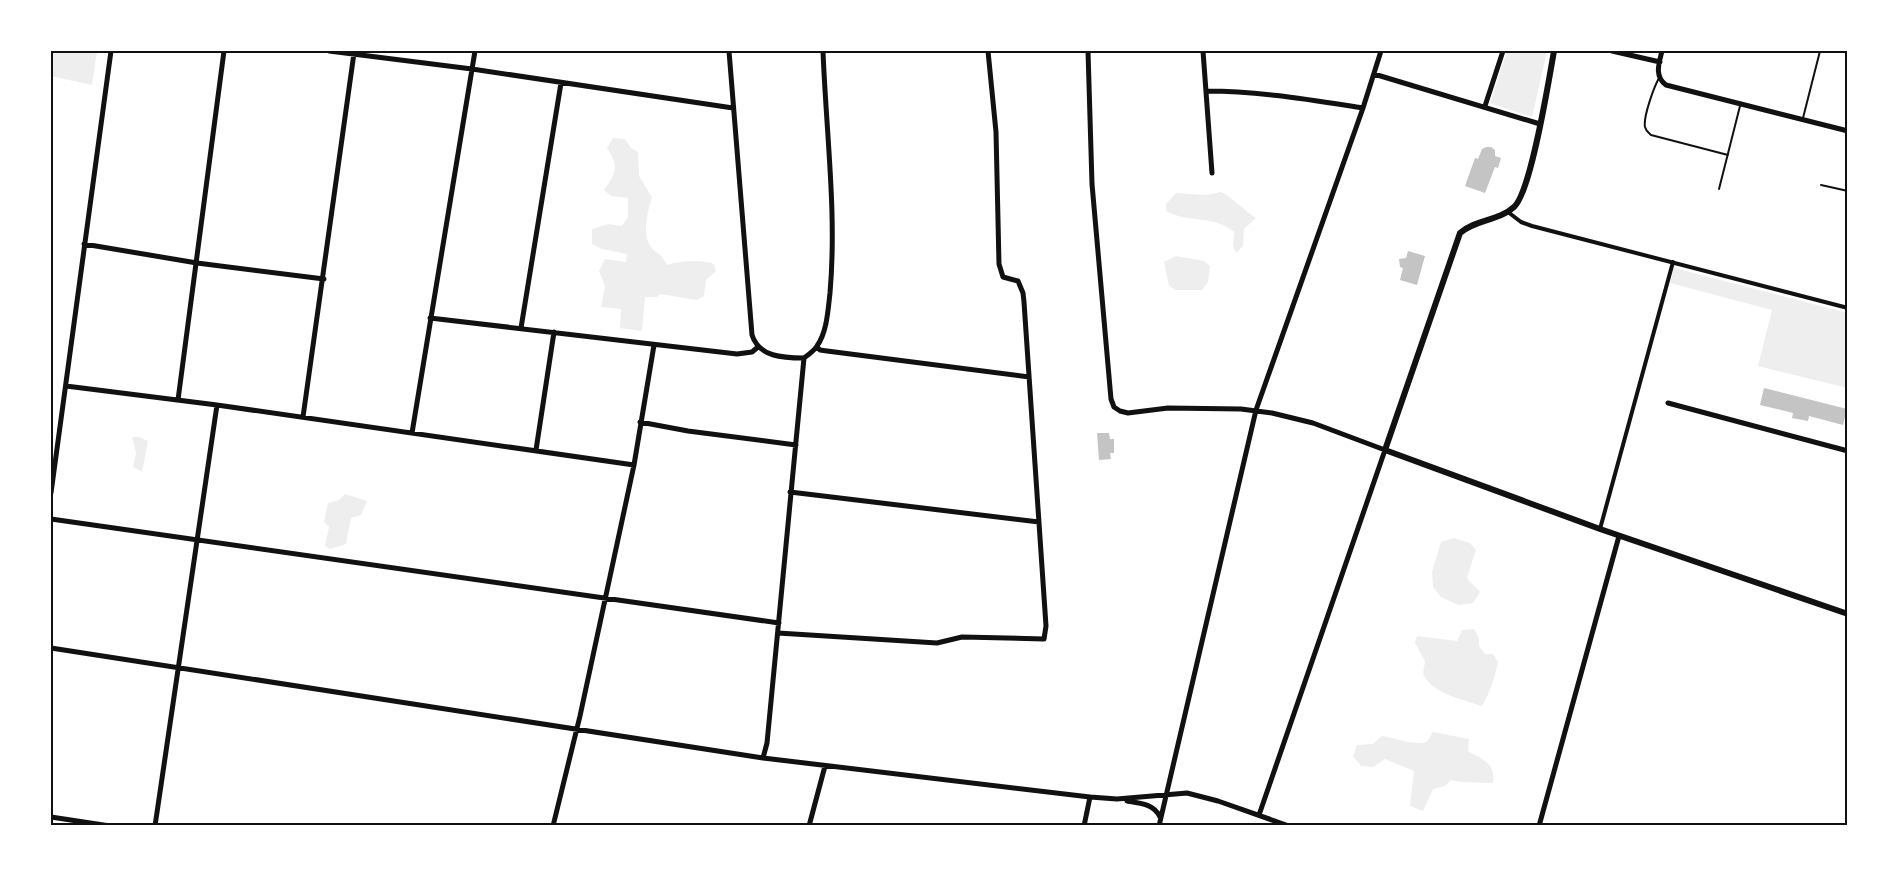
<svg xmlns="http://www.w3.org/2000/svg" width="1899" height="877" viewBox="0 0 1899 877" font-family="'Noto Serif',serif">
<rect width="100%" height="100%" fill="#fff"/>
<path fill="#eee" d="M 51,51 L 97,51 L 92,85 L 51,76 Z
M 1507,51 L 1547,51 L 1532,117 L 1490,103 Z
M 613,138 L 625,139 L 631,148 L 638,152 L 639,176 L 652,197 C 648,211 641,234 651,247 C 657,255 660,251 667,265 C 680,261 702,259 714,264 L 716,271 L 706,280 L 704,296 L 697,300 L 660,294 L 657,297 L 645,297 L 642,331 L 620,328 L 621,309 L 601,307 L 605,286 L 599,271 L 605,259 L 626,262 L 627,254 L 602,249 L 592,244 L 592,229 L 608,224 L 622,226 L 628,217 L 628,198 L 611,196 L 604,190 C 617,172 619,167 607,148 Z
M 1221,192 C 1235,199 1243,210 1256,218 L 1244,229 L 1243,246 L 1236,253 L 1233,246 L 1234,232 C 1215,215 1187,223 1166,211 L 1166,204 L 1176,193 L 1206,195 Z
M 1176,256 L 1204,261 L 1210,266 L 1208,282 L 1202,290 L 1176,290 L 1169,286 L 1164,262 Z
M 1674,268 L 1848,313 L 1848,388 L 1758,366 L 1772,310 L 1670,283 Z
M 132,437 L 139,437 L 148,441 L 142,472 L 133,467 L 136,453 Z
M 345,494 L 367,501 L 361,515 L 351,518 L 346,544 L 330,549 L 325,546 L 329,527 L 324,522 L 328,503 L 339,500 Z
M 1454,538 L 1470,543 L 1476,550 L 1467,577 C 1470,584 1476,586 1480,592 L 1473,603 L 1458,605 L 1441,597 L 1433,587 L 1432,572 L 1441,542 Z
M 1474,629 L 1479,638 L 1479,646 L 1485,654 L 1493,654 L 1498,662 C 1494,680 1491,690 1482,706 C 1461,699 1433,694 1423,674 L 1425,661 L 1415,643 L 1417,636 L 1457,641 L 1462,630 Z
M 1433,732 L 1469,739 L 1468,751 C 1483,760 1496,763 1493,783 L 1461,782 L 1451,780 L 1445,786 L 1433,789 L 1423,811 L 1410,806 L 1414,771 L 1385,759 L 1373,767 L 1361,766 L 1353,756 L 1357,745 L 1373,744 L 1382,736 C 1395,738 1416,746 1427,742 Z"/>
<path fill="#c4c4c4" d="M 1486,147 L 1491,147 L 1495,150 L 1495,156 L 1501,158 L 1498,168 L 1495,167 L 1485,193 L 1465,186 L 1475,158 L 1478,159 L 1482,149 Z
M 1408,251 L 1425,256 L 1417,285 L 1400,280 L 1403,268 L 1400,267 L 1399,259 L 1406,258 Z
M 1764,388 L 1847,409 L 1843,425 L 1809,416 L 1808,421 L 1792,418 L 1793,413 L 1760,405 Z
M 1097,433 L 1109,433 L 1110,439 L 1114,439 L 1114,453 L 1110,453 L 1111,459 L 1099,460 Z"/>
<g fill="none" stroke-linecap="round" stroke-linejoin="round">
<path stroke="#111" stroke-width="2" d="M 1659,78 C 1654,87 1643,117 1645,127 C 1646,131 1648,132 1651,135 L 1728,155
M 1803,118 L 1820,51
M 1821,185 L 1848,191
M 1719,189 L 1740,106"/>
<path stroke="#111" stroke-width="4" d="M 1508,212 L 1521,222 L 1532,226 L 1848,308
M 1600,529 L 1673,262"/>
<path stroke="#111" stroke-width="5" d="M 329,51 L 472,69 L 733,108
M 729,51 L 752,335 C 759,357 783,358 804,358 C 808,355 814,351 817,346 C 827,332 828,310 830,293 C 837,213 826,131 823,51
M 1088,51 L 1092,184 L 1111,399 L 1114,407 L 1120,411 L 1128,413 L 1168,408 L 1241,409 L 1272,413 L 1313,423 L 1385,450 L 1259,815
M 1203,51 L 1212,173
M 1612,51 L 1660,62
M 1662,51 C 1659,63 1654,76 1666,85 L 1848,131
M 1374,74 L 1540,124
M 1207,91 C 1259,91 1311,100 1363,108
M 1485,106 L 1503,51
M 84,244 L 197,263 L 324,279
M 430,318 L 737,354 L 752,352 L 758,347
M 521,328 L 561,83
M 817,347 L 820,350 L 827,351 L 1029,377
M 66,386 L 217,405 L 634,465
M 178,400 L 224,51
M 1668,403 L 1848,451
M 303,417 L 354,53
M 640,422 L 688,431 L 796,445
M 412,433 L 475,51
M 536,450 L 554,332
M 790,492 L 1039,522
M 51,493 L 111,51
M 51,519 L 779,623
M 778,633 L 937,643 L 962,637 L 1044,639 L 1046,626 L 1024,302 L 1023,293 L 1018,281 L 1003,277 L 999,264 L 996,132 L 988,51
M 51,648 L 763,758 L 1090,797 L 1117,799 L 1187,793 L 1218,801 L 1289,826
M 763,758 L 767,743 L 804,358
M 1127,801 C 1140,803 1154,804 1160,817
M 51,817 L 110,826
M 155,826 L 217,405
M 553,826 L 580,716 L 634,465 L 654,345
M 809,826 L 825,766
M 1084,826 L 1090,797
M 1159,826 L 1256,410 L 1363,108 L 1381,51
M 1539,826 L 1619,536"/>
<path stroke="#111" stroke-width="6" d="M 1554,51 C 1549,79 1531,192 1514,207 C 1499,221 1476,219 1460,233 L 1385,450 L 1600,529 L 1848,614"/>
</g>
<rect width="1899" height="877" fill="none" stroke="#ffffff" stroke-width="105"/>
<rect x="52" y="52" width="1794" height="772" fill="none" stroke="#111" stroke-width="2"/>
</svg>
